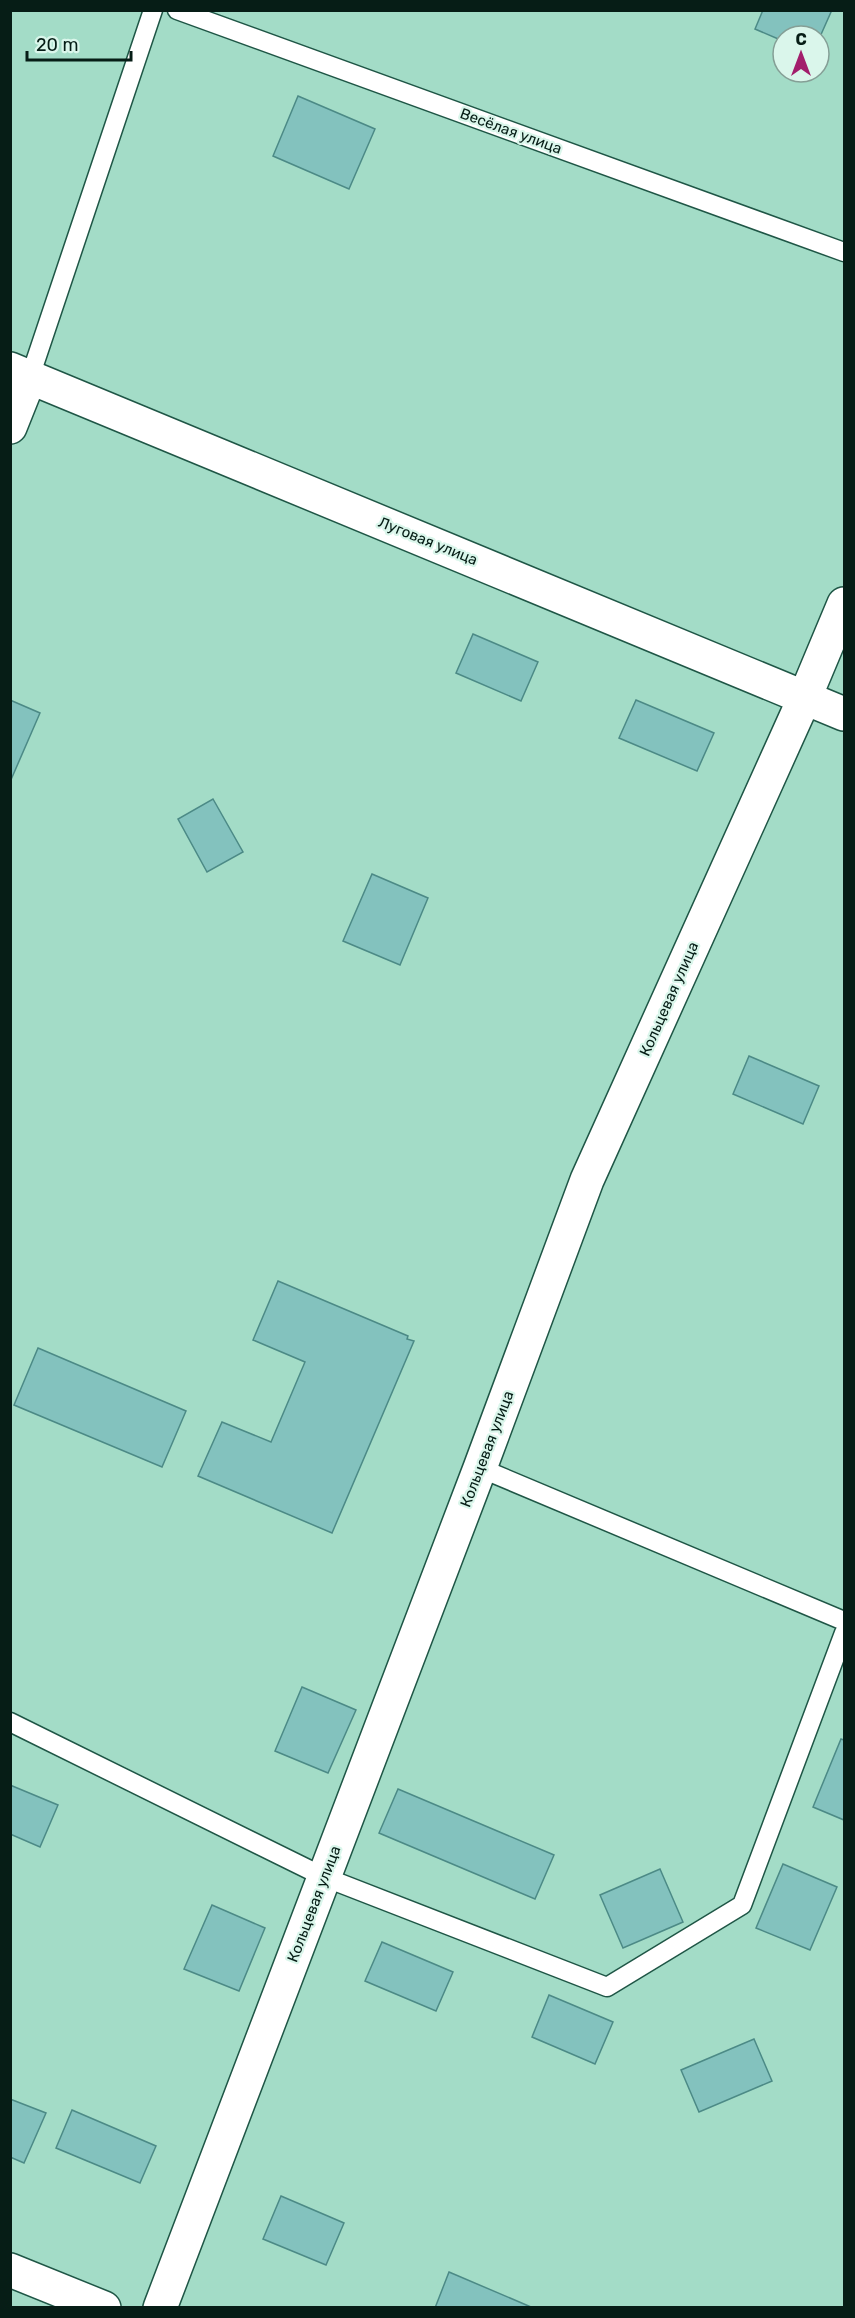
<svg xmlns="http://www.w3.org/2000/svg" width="855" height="2318" viewBox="0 0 855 2318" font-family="Rubik,sans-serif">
<rect width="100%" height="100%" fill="#a3dcc7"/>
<path fill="#83c2be" stroke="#4c8a86" stroke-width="1.5" d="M 763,10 L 828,10 L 831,12 L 819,39 L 819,36 L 783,36 L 783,41 L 755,29 Z
M 298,96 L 375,129 L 349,189 L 273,156 Z
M 473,634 L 538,662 L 521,701 L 456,673 Z
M 10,700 L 40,713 L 10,782 Z
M 636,700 L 714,733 L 697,771 L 619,738 Z
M 213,799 L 243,852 L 207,872 L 178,819 Z
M 372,874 L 428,898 L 400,965 L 343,941 Z
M 749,1056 L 819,1086 L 803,1124 L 733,1094 Z
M 278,1281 L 408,1336 L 407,1339 L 414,1341 L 332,1533 L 198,1476 L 222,1422 L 271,1442 L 305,1362 L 253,1340 Z
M 38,1348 L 186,1411 L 162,1467 L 14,1405 Z
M 302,1687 L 356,1710 L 328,1773 L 275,1751 Z
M 841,1739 L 844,1740 L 844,1820 L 813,1807 Z
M 10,1785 L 58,1805 L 40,1847 L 10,1834 Z
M 398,1789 L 554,1855 L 535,1899 L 379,1833 Z
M 783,1864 L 837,1887 L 810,1950 L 756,1928 Z
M 660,1869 L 683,1922 L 623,1948 L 600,1895 Z
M 212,1905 L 265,1928 L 239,1991 L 184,1969 Z
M 382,1942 L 453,1972 L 436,2011 L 365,1981 Z
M 549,1995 L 613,2022 L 595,2064 L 532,2037 Z
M 754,2039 L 772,2081 L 699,2112 L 681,2070 Z
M 10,2099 L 46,2113 L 24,2163 L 10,2157 Z
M 72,2110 L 156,2146 L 140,2183 L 56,2148 Z
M 281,2196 L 344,2223 L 326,2265 L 263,2239 Z
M 449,2272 L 531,2307 L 435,2308 Z"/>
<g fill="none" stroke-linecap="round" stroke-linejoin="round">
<defs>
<path id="service" d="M 177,10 L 844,252
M 30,377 L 153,10
M 480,1468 L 844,1621
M 10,1722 L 324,1877 L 607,1987 L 742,1905 L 844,1633"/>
<path id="minor" d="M 10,369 L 844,714
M 10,427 L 30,377
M 160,2308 L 480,1468 L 587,1180 L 805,697 L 844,604"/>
<path id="secondary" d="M 10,2270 L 104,2308"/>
</defs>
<use href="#service" stroke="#1f5646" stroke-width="21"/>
<use href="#minor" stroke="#1f5646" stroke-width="36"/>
<use href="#secondary" stroke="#1f5646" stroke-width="36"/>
<use href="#service" stroke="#fff" stroke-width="18"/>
<use href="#minor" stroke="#fff" stroke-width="33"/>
<use href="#secondary" stroke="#fff" stroke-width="33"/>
</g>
<g text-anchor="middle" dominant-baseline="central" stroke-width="4.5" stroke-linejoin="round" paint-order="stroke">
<g font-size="15" fill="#061d16" stroke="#daf6eb">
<text transform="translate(511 131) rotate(20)">Весёлая улица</text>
<text transform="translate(428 541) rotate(22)">Луговая улица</text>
<text transform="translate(669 999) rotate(-66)">Кольцевая улица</text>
<text transform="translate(487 1449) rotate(-69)">Кольцевая улица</text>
<text transform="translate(314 1904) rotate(-69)">Кольцевая улица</text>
</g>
</g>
<rect width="855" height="2318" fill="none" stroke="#061d16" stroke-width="24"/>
<g transform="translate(801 54)"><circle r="28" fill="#daf6eb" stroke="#859f96" stroke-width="1.5"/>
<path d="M0-4.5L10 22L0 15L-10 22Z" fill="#a21e6c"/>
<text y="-9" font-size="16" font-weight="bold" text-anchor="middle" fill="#061d16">С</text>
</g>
<path d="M27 51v9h104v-9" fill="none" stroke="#061d16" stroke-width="3"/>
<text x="36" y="51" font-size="18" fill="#061d16" stroke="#daf6eb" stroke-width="4.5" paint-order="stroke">20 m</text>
</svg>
